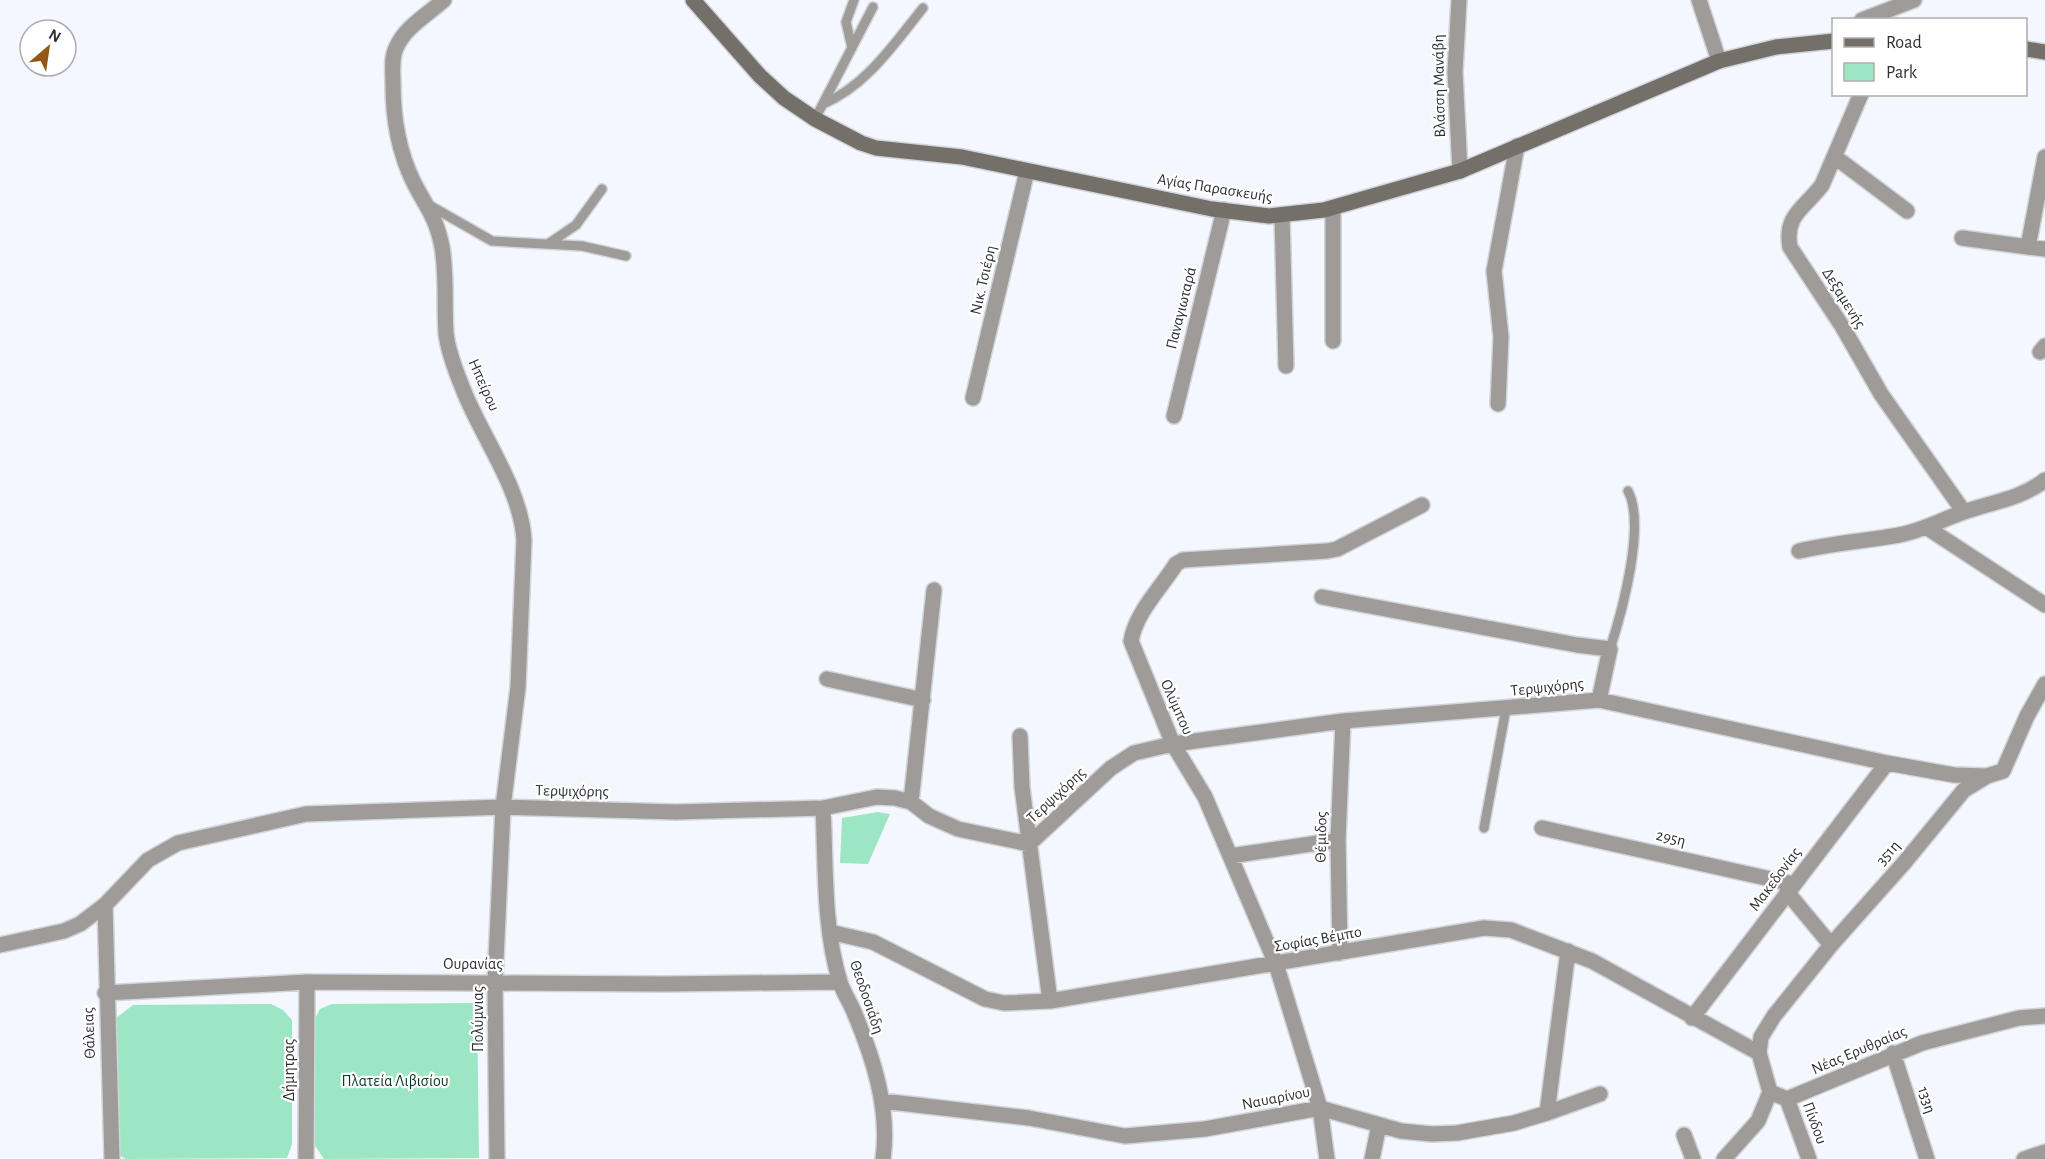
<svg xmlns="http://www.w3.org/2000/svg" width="2045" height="1159" viewBox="0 0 2045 1159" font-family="'Alegreya Sans',sans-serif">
<rect width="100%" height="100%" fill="#f4f8fe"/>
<path fill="#9de6c3" d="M 878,812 L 890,814 L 868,864 L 840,863 L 842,818 Z
M 477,1003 L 479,1158 L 324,1159 L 313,1143 L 312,1024 L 320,1009 L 332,1004 Z
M 271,1004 L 283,1010 L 292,1020 L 292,1144 L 287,1158 L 126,1159 L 120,1156 L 117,1141 L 116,1018 L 133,1005 Z"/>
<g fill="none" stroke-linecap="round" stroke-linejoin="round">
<defs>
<path id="lane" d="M 852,48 L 846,22 L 854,0
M 823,104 C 866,86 894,44 923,8
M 815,119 L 873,7
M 429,205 L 492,241 L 582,246 L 626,256
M 548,244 L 576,225 L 602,189
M 1610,649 C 1622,612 1646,525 1628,491
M 1484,828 L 1506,709"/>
<path id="street" d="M 444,0 C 427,15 405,27 396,48 C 391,58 393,72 393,84 C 393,117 398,150 413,181 C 426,207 436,216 442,247 C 447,275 444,304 446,333 C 448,352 456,372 463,389 C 481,436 521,488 524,540 L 518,687 L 503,807 L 495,982 L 497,1159
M 1459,0 L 1455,72 L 1460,171
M 1699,0 L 1719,61
M 1862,20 L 1914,0
M 1861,94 L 1822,185 C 1805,208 1784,215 1790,247 L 1842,326 L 1881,394 L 1964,512
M 1835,157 L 1907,211
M 1333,208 L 1333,341
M 1282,216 L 1286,366
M 1962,238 L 2028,247 L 2045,157
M 2028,247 L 2045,249
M 2040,352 L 2045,346
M 973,398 L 1027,171
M 1498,404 L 1501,337 L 1494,271 L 1517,146
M 1174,416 L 1224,210
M 1926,527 L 2045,605
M 1799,551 C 1833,543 1866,541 1899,535 C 1922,531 1943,519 1964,512 C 1992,502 2021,499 2045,480
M 1322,597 L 1577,645 L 1610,649 L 1599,700
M 827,679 L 923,700
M 1020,736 L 1022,787 L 1050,1001
M 911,802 L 934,590
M 823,808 C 826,865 823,927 840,982 C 843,992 850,1002 854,1012 C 873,1057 890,1109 883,1159
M 1542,828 L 1793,884
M 1230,856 L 1338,840
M 1787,892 L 1831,945
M 105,905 L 112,1159
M 830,932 L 873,942 L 985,999 L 1004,1003 L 1050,1001 L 1484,928 L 1511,930 L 1592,961 L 1759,1053 L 1770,1092
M 0,945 L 64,931 L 80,924 L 105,905 L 148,860 L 178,843 L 306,814 L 503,807 L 676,812 L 823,808 L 877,797 L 895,798 L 911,802 L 929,816 L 958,829 L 1029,844 L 1111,768 L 1134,753 L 1173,744 L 1343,721 L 1599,700 L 1887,763 L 1954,775 L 1987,776
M 1340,953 L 1338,840 L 1343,721
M 105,993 L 307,982 L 665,984 L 840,982
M 1692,1018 L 1887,763
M 1759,1053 L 1761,1037 L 1774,1016 L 1831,945 L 1904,863 L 1964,790 L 1987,776 L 2003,771 L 2027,716 L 2045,684
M 1893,1053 L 1927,1159
M 1787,1099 L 1809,1159
M 882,1101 L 1029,1118 L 1125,1136 L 1205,1129 L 1320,1108 L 1401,1131 L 1432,1134 L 1457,1133 L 1514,1123 L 1547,1113 L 1568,951
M 1547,1113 L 1600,1094
M 1684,1135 L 1693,1159
M 306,1159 L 307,982
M 1327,1159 L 1320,1108 L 1276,964 L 1205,797 L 1173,744 L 1131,641 C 1136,612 1161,588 1176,564 L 1183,560 L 1327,551 L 1337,549 L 1422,505
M 1372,1159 L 1379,1125
M 1724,1159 L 1758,1121 L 1770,1092 L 1787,1099 L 1922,1043 L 2019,1018 L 2045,1016
M 2024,1159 L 2045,1152"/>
<path id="secondary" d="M 693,0 L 760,76 L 784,98 L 815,119 L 861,143 L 876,148 L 962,157 L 1212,209 L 1269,216 L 1324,210 L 1460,171 L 1719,61 L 1776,47 L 1834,41
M 2026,49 L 2045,52"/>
</defs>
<use href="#lane" stroke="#d1d4da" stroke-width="12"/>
<use href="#street" stroke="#d1d4da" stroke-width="18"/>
<use href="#secondary" stroke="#d1d4da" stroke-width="18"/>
<use href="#lane" stroke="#9f9b98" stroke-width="9"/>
<use href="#street" stroke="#9f9b98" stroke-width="15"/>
<use href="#secondary" stroke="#756f6a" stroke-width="15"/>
</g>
<g text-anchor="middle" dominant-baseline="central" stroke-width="4.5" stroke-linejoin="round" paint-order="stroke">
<g font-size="16" fill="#2f3135" stroke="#fff">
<text transform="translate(1439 86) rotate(-91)">Βλάσση Μανάβη</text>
<text transform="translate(1215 188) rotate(9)">Αγίας Παρασκευής</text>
<text transform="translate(983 280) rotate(-77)">Νικ. Τσιέρη</text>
<text transform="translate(1844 298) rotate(58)">Δεξαμενής</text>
<text transform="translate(1181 308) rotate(-76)">Παναγιωταρά</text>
<text transform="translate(484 385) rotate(66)">Ηπείρου</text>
<text transform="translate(1547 687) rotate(-6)">Τερψιχόρης</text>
<text transform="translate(1177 707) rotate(66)">Ολύμπου</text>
<text transform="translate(572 791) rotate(1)">Τερψιχόρης</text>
<text transform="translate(1056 795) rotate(-43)">Τερψιχόρης</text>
<text transform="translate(1321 837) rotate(-89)">Θέμιδος</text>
<text transform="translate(1671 838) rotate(13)">295η</text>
<text transform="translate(1888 853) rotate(-49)">351η</text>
<text transform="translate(1775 879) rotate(-53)">Μακεδονίας</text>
<text transform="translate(1318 939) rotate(-10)">Σοφίας Βέμπο</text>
<text x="473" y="964">Ουρανίας</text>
<text transform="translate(867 997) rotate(71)">Θεοδοσιάδη</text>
<text transform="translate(478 1019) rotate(-90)">Πολύμνιας</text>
<text transform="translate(89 1033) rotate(-92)">Θάλειας</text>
<text transform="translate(1859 1050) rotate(-23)">Νέας Ερυθραίας</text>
<text transform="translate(289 1070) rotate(-90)">Δήμητρας</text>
<text transform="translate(1276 1098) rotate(-11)">Ναυαρίνου</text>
<text transform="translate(1927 1100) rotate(72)">133η</text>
<text transform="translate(1815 1123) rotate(70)">Πίνδου</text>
</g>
<g font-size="16" fill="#053a27" stroke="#fff">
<text x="395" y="1081">Πλατεία Λιβισίου</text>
</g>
</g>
<rect x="1832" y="18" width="195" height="78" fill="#ffffff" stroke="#acadae" stroke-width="1.5"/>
<rect x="1844" y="38" width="30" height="9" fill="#756f6a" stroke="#acadae" stroke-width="1.5"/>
<text x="1886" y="48" font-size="18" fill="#2f3135">Road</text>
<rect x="1844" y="63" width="30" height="18" fill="#9de6c3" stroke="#acadae" stroke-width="1.5"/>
<text x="1886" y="78" font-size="18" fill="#2f3135">Park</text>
<g transform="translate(48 48) rotate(29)"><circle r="28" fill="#ffffff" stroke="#acadae" stroke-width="1.5"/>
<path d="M0-4.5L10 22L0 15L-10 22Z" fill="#935818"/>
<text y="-9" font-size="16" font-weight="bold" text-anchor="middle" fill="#2f3135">N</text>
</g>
</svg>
